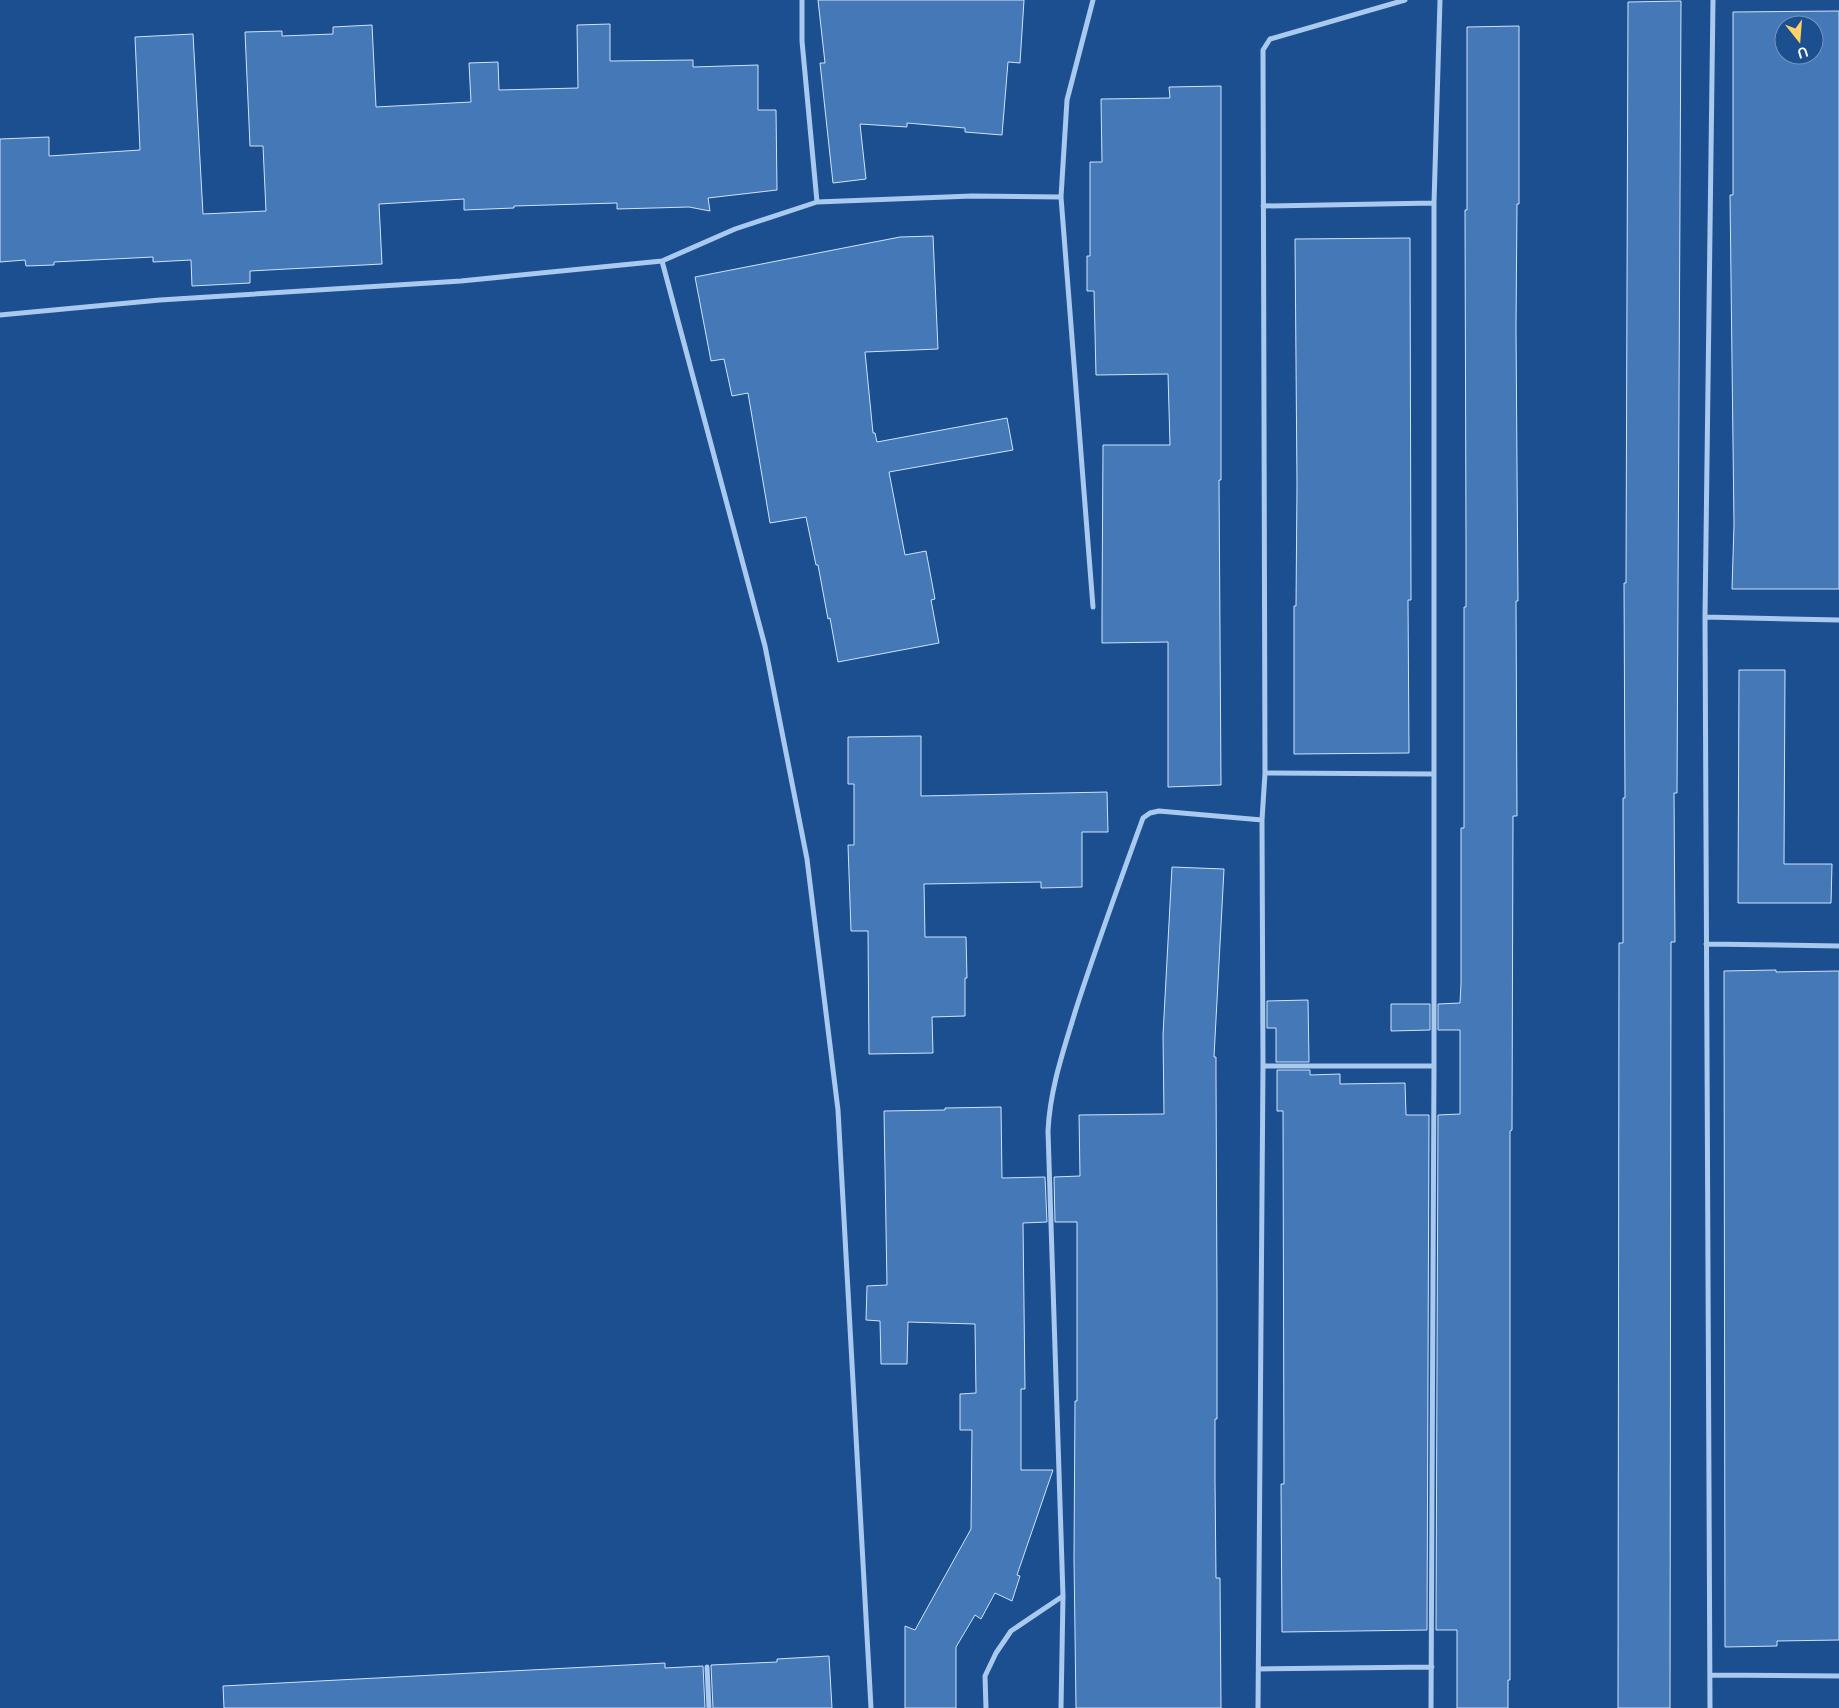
<svg xmlns="http://www.w3.org/2000/svg" width="1839" height="1708" viewBox="0 0 1839 1708" font-family="Lato,sans-serif">
<rect width="100%" height="100%" fill="#1b4f8f"/>
<path fill="#4478b7" stroke="#cfe3fa" fill-rule="evenodd" d="M 818,0 L 1024,0 L 1020,63 L 1008,62 L 1002,135 L 965,132 L 965,128 L 907,123 L 907,127 L 860,124 L 866,179 L 833,183 L 820,63 L 825,63 Z
M 1681,1 L 1677,793 L 1674,793 L 1675,942 L 1671,942 L 1670,1708 L 1618,1708 L 1619,943 L 1623,943 L 1623,798 L 1625,798 L 1624,583 L 1626,583 L 1628,2 Z
M 1839,11 L 1839,589 L 1732,589 L 1734,525 L 1730,195 L 1733,195 L 1733,12 ZM 1784,25 L 1814,25 L 1814,55 L 1784,55 Z
M 610,24 L 610,61 L 693,60 L 693,67 L 758,65 L 758,110 L 776,110 L 777,190 L 708,198 L 710,211 L 689,207 L 617,209 L 617,203 L 514,206 L 514,208 L 464,210 L 464,199 L 379,204 L 382,264 L 250,271 L 250,283 L 192,286 L 191,260 L 153,262 L 153,257 L 54,262 L 54,265 L 26,266 L 25,260 L 0,262 L 0,139 L 49,137 L 49,156 L 140,150 L 135,37 L 193,34 L 203,214 L 266,211 L 263,146 L 250,146 L 245,32 L 282,31 L 282,36 L 333,34 L 333,27 L 372,25 L 376,107 L 471,102 L 469,63 L 498,62 L 499,90 L 578,88 L 577,25 Z
M 1519,26 L 1519,204 L 1517,204 L 1516,328 L 1518,601 L 1516,601 L 1517,816 L 1513,816 L 1512,1130 L 1510,1131 L 1510,1680 L 1508,1680 L 1508,1708 L 1457,1708 L 1457,1630 L 1436,1630 L 1438,1115 L 1460,1114 L 1460,1030 L 1438,1030 L 1438,1004 L 1460,1003 L 1461,984 L 1461,828 L 1464,828 L 1464,607 L 1466,607 L 1466,542 L 1465,210 L 1467,210 L 1467,27 Z
M 1221,86 L 1221,480 L 1219,480 L 1221,785 L 1168,787 L 1168,642 L 1102,643 L 1102,616 L 1103,445 L 1170,445 L 1168,374 L 1096,375 L 1094,291 L 1087,291 L 1087,256 L 1090,256 L 1090,162 L 1102,162 L 1101,99 L 1170,98 L 1169,87 Z
M 933,236 L 938,349 L 865,352 L 873,433 L 875,433 L 877,442 L 1007,418 L 1013,450 L 889,472 L 905,555 L 926,551 L 935,599 L 931,600 L 939,643 L 838,662 L 830,618 L 828,619 L 818,565 L 816,565 L 806,517 L 770,523 L 748,393 L 732,396 L 724,359 L 711,361 L 695,277 L 900,237 Z
M 1410,238 L 1411,600 L 1408,600 L 1409,753 L 1294,754 L 1294,606 L 1296,606 L 1297,485 L 1295,239 Z
M 1739,670 L 1785,670 L 1784,864 L 1832,864 L 1831,903 L 1738,903 Z
M 921,736 L 921,796 L 1107,792 L 1108,832 L 1082,832 L 1082,887 L 1041,888 L 1041,882 L 924,884 L 925,937 L 966,937 L 967,978 L 965,978 L 965,1016 L 932,1017 L 933,1053 L 869,1054 L 868,931 L 851,931 L 848,845 L 854,845 L 854,784 L 848,784 L 848,737 Z
M 1172,867 L 1224,869 L 1214,1057 L 1216,1057 L 1216,1075 L 1217,1297 L 1217,1419 L 1215,1419 L 1215,1481 L 1216,1578 L 1220,1578 L 1221,1708 L 1076,1708 L 1074,1559 L 1075,1401 L 1077,1401 L 1077,1222 L 1055,1222 L 1054,1177 L 1080,1176 L 1079,1115 L 1164,1114 L 1163,1035 Z
M 1776,970 L 1776,972 L 1839,971 L 1839,1640 L 1777,1641 L 1777,1646 L 1725,1647 L 1724,971 Z
M 1308,1000 L 1309,1062 L 1276,1062 L 1276,1028 L 1267,1028 L 1267,1001 Z
M 1391,1004 L 1430,1004 L 1430,1030 L 1391,1031 Z
M 1277,1070 L 1310,1070 L 1310,1075 L 1340,1074 L 1340,1084 L 1405,1083 L 1406,1115 L 1429,1115 L 1427,1630 L 1282,1632 L 1281,1484 L 1284,1484 L 1283,1111 L 1277,1111 Z
M 1001,1107 L 1002,1178 L 1045,1177 L 1047,1222 L 1023,1223 L 1025,1389 L 1021,1389 L 1021,1470 L 1053,1470 L 1017,1575 L 1020,1576 L 1012,1601 L 995,1593 L 981,1619 L 975,1615 L 956,1647 L 956,1708 L 905,1708 L 905,1626 L 915,1630 L 971,1529 L 972,1430 L 960,1430 L 960,1394 L 976,1393 L 975,1324 L 908,1322 L 907,1364 L 881,1364 L 880,1321 L 866,1320 L 867,1286 L 887,1285 L 884,1111 L 945,1110 L 945,1108 Z
M 829,1656 L 832,1708 L 713,1708 L 711,1665 L 777,1662 L 777,1659 Z
M 665,1663 L 665,1668 L 703,1666 L 705,1708 L 224,1708 L 223,1686 Z"/>
<g fill="none" stroke-linecap="round" stroke-linejoin="round">
<path stroke="#a9c9ee" stroke-width="5" d="M 802,0 L 802,41 L 817,202
M 1093,0 L 1067,100 L 1061,197 L 1093,607
M 1263,206 L 1434,203
M 662,261 L 765,646 L 807,859 L 838,1110 L 871,1708
M 0,315 L 160,300 L 461,281 L 662,261 L 735,229 L 817,202 L 972,196 L 1061,197
M 1705,617 L 1839,620
M 1265,773 L 1434,774
M 1706,944 L 1839,946
M 1263,1066 L 1434,1066
M 707,1667 L 709,1708
M 1259,1669 L 1432,1667
M 1710,1675 L 1839,1676
M 986,1708 L 985,1676 L 996,1653 L 1011,1631 L 1063,1596
M 1061,1708 L 1063,1596 L 1048,1131 C 1050,1088 1064,1049 1076,1009 C 1097,944 1120,881 1143,818 L 1150,813 L 1159,811 L 1262,820
M 1258,1708 L 1263,1066 L 1262,820 L 1265,773 L 1263,50 L 1270,39 L 1405,0
M 1431,1708 L 1434,1066 L 1434,203 L 1440,0
M 1710,1708 L 1705,617 L 1713,0"/>
</g>
<g transform="translate(1799 40) rotate(163)"><circle r="24" fill="#1b4f8f" stroke="#7695bc"/>
<path d="M0-4L9 19L0 12L-9 19Z" fill="#ffd166"/>
<text y="-8" font-size="14" font-weight="bold" text-anchor="middle" fill="#ffffff">U</text>
</g>
</svg>
